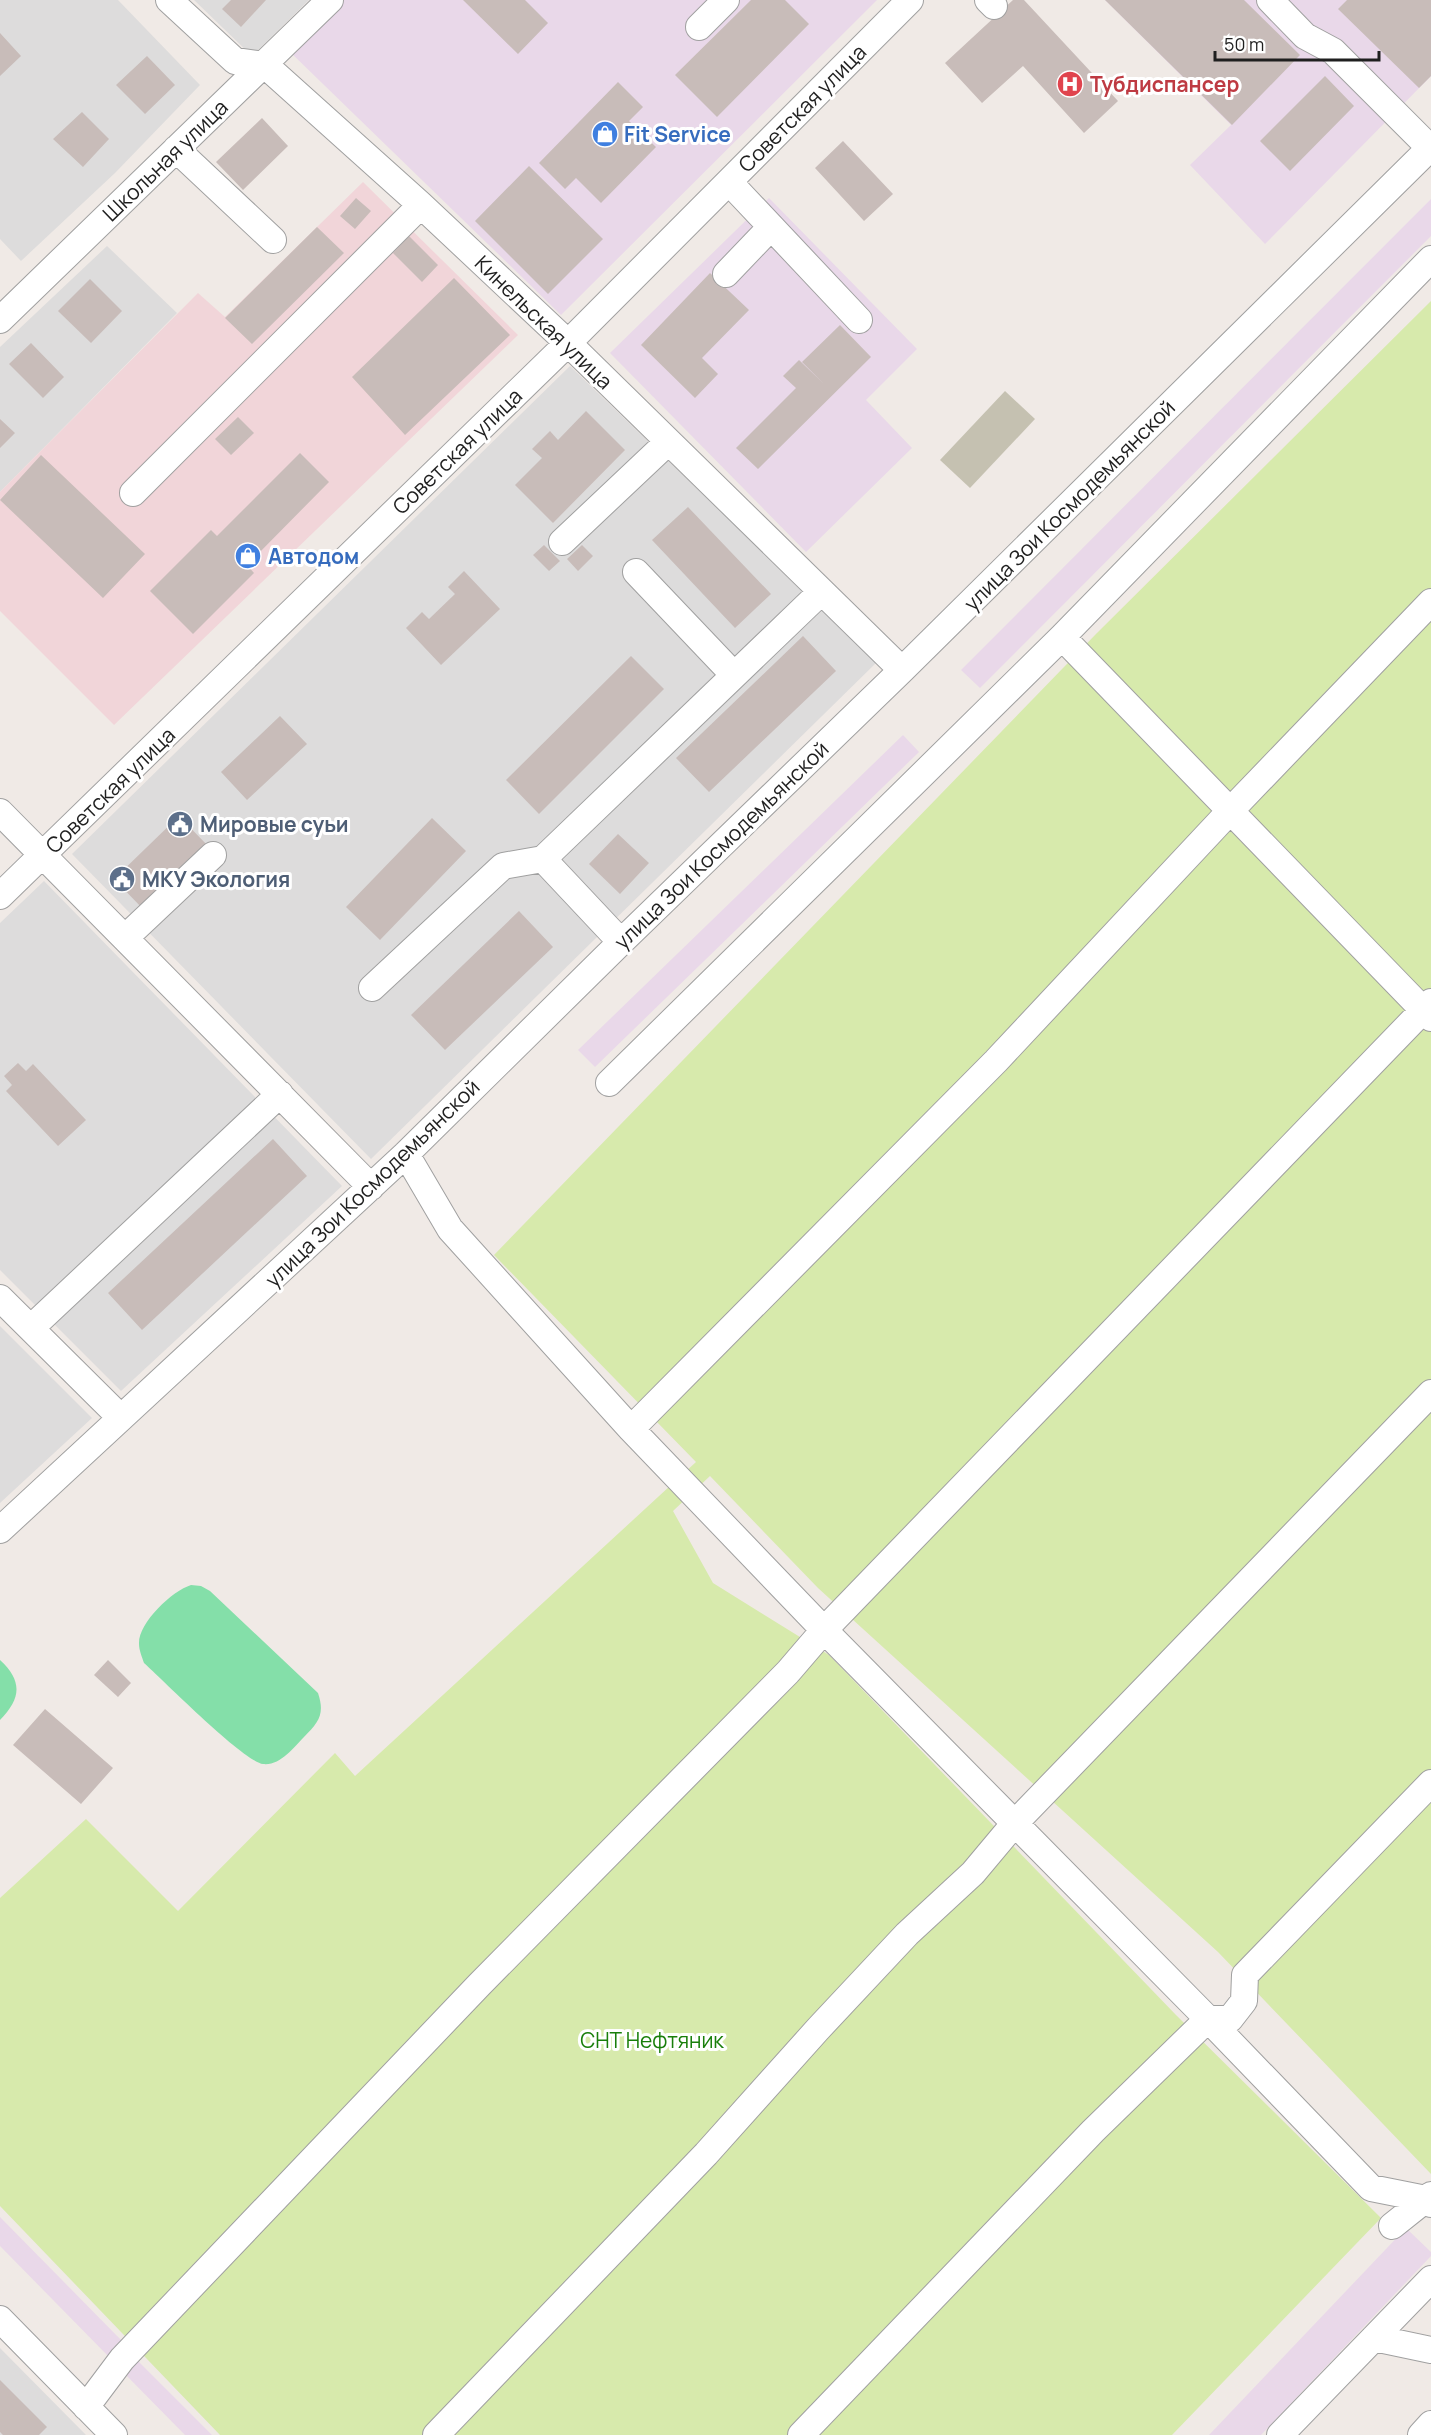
<svg xmlns="http://www.w3.org/2000/svg" width="1431" height="2435" viewBox="0 0 1431 2435" font-family="Manrope,sans-serif">
<rect width="100%" height="100%" fill="#f0eae6"/>
<path fill="#dddcdc" d="M 0,0 L 118,0 L 200,85 L 115,173 L 21,261 L 0,239 Z
M 194,0 L 309,0 L 252,56 Z
M 107,246 L 177,313 L 0,492 L 0,347 Z
M 570,366 L 877,662 L 371,1159 L 72,854 Z
M 44,881 L 342,1186 L 121,1391 L 0,1270 L 0,923 Z
M 0,1326 L 92,1418 L 0,1503 Z
M 0,2348 L 86,2435 L 0,2435 Z"/>
<path fill="#f1d5d9" d="M 363,182 L 518,335 L 114,725 L 0,611 L 0,492 L 198,293 L 225,317 Z"/>
<path fill="#e9d8e9" d="M 340,0 L 877,0 L 561,315 L 288,50 Z
M 1105,0 L 1431,0 L 1431,76 L 1265,244 L 1190,165 L 1231,125 Z
M 769,198 L 917,349 L 866,400 L 912,448 L 806,552 L 610,353 Z
M 1431,199 L 1431,236 L 980,688 L 961,670 Z
M 903,735 L 919,752 L 595,1067 L 578,1050 Z
M 0,2217 L 125,2344 L 110,2358 L 0,2246 Z
M 1406,2228 L 1431,2252 L 1431,2256 L 1261,2435 L 1209,2435 Z
M 134,2357 L 212,2435 L 185,2435 L 121,2370 Z"/>
<path fill="#c5c1b1" d="M 1005,391 L 1035,419 L 970,488 L 940,460 Z"/>
<path fill="#d7eaac" d="M 1431,301 L 1431,2174 L 1218,1952 L 818,1588 L 710,1476 L 673,1511 L 713,1583 L 829,1655 L 1176,2015 L 1381,2218 L 1172,2435 L 220,2435 L 0,2206 L 0,1898 L 86,1819 L 178,1911 L 335,1753 L 355,1776 L 696,1462 L 494,1255 L 1096,634 Z"/>
<path fill="#84dfa9" d="M 191,1585 L 201,1586 L 210,1591 L 318,1693 C 325,1714 319,1722 304,1737 C 293,1748 280,1766 263,1764 C 243,1761 163,1680 144,1663 C 142,1657 139,1650 139,1644 C 138,1623 172,1591 191,1585 Z
M 0,1660 C 23,1681 21,1699 0,1720 Z"/>
<path fill="#c8bcb9" d="M 231,0 L 266,0 L 241,27 L 222,9 Z
M 463,0 L 525,0 L 548,23 L 518,54 Z
M 751,0 L 785,0 L 809,24 L 717,117 L 675,75 Z
M 1013,0 L 1024,0 L 1118,101 L 1084,133 L 1023,66 L 982,103 L 945,63 Z
M 1105,0 L 1244,0 L 1300,55 L 1232,125 Z
M 1347,0 L 1431,0 L 1431,76 L 1419,88 L 1338,9 Z
M 0,33 L 21,56 L 0,76 Z
M 147,56 L 175,85 L 145,114 L 116,85 Z
M 1325,76 L 1354,106 L 1290,171 L 1260,141 Z
M 618,82 L 643,107 L 629,121 L 656,147 L 601,203 L 576,178 L 565,189 L 539,163 Z
M 82,112 L 109,139 L 83,167 L 53,139 Z
M 262,118 L 288,146 L 243,190 L 216,162 Z
M 843,141 L 893,194 L 864,221 L 815,168 Z
M 529,166 L 603,239 L 548,294 L 475,221 Z
M 356,198 L 371,211 L 355,229 L 340,216 Z
M 317,227 L 344,253 L 252,344 L 225,318 Z
M 409,236 L 438,265 L 422,282 L 393,253 Z
M 710,273 L 749,310 L 702,358 L 718,374 L 695,398 L 641,345 Z
M 454,278 L 510,335 L 405,435 L 352,377 Z
M 90,279 L 122,311 L 91,343 L 58,311 Z
M 840,325 L 871,357 L 758,469 L 736,448 L 796,388 L 783,376 L 799,360 L 823,383 L 802,362 Z
M 31,343 L 64,377 L 43,398 L 9,364 Z
M 586,411 L 625,450 L 553,523 L 515,485 L 542,458 L 532,449 L 550,431 L 558,440 Z
M 238,417 L 254,433 L 231,455 L 215,439 Z
M 0,419 L 15,433 L 0,448 Z
M 300,453 L 329,482 L 247,565 L 254,573 L 193,634 L 150,591 L 211,530 L 217,536 Z
M 41,455 L 145,554 L 103,598 L 0,500 Z
M 688,507 L 771,594 L 735,628 L 652,540 Z
M 544,545 L 560,561 L 549,571 L 533,555 Z
M 582,545 L 593,556 L 578,571 L 567,559 Z
M 464,571 L 500,609 L 441,665 L 406,628 L 422,612 L 429,619 L 455,594 L 448,587 Z
M 803,636 L 836,671 L 709,792 L 676,758 Z
M 631,656 L 664,689 L 539,814 L 506,780 Z
M 280,716 L 307,744 L 247,800 L 221,772 Z
M 179,816 L 208,846 L 143,909 L 114,879 Z
M 432,818 L 466,851 L 380,940 L 346,907 Z
M 618,834 L 649,863 L 620,894 L 589,864 Z
M 519,911 L 553,947 L 445,1050 L 411,1015 Z
M 18,1063 L 26,1071 L 33,1064 L 86,1120 L 58,1146 L 6,1091 L 12,1085 L 4,1076 Z
M 273,1139 L 307,1176 L 142,1330 L 108,1293 Z
M 108,1660 L 131,1683 L 118,1697 L 94,1675 Z
M 45,1709 L 113,1768 L 81,1804 L 13,1745 Z
M 0,2380 L 47,2427 L 39,2435 L 3,2435 L 0,2432 Z"/>
<g fill="none" stroke-linecap="round" stroke-linejoin="round">
<defs>
<path id="minor" d="M 169,0 L 235,61 L 265,65 L 421,205 L 568,343 L 902,670
M 988,0 L 994,6
M 1270,0 L 1305,36 L 1333,51 L 1430,148
M 699,27 L 726,0
M 176,149 L 273,240
M 729,182 L 859,320
M 726,274 L 771,227
M 0,320 L 330,0
M 133,493 L 421,205
M 562,542 L 668,442
M 636,572 L 734,675
M 1062,637 L 1431,1018
M 0,812 L 371,1187
M 0,896 L 568,343 L 910,0
M 126,937 L 213,855
M 621,942 L 543,859 L 821,592
M 372,988 L 503,866 L 543,859
M 609,1083 L 1062,637 L 1431,259
M 406,1154 L 450,1229 L 631,1429 L 824,1630 L 1208,2019 L 1371,2188 L 1426,2199 L 1431,2204
M 0,1298 L 121,1418
M 31,1328 L 280,1094
M 631,1429 L 996,1061 L 1231,810 L 1431,602
M 0,1530 L 406,1154 L 621,942 L 902,670 L 1431,147
M 1392,2226 L 1431,2195
M 0,2319 L 114,2435
M 1374,2338 L 1431,2350
M 86,2407 L 122,2359 L 479,1985 L 788,1672 L 824,1630 L 1431,1002
M 436,2435 L 706,2154 L 818,2029 L 907,1934 L 973,1873 L 1014,1824 L 1431,1393
M 801,2435 L 1093,2131 L 1208,2019 L 1230,2019 L 1244,2001 L 1245,1975 L 1431,1783
M 1280,2435 L 1431,2279
M 1421,2435 L 1431,2424"/>
</defs>
<use href="#minor" stroke="#a0a0a0" stroke-width="28"/>
<use href="#minor" stroke="#fff" stroke-width="26"/>
</g>
<defs>
<symbol id="hospital-disc" viewBox="-11 -11 22 22"><circle r="9.5" fill="#e0444e" stroke="#fff"/><path d="M-5-5h3v3.5h4V-5h3V5h-3V1.5h-4V5h-3Z" fill="#fff"/></symbol>
<symbol id="shop-disc" viewBox="-11 -11 22 22"><circle r="9.5" fill="#3f7fe0" stroke="#fff"/><path d="M-5-2.5h2.3a2.7 3.5 0 0 1 5.4 0H5L5.5 6h-11ZM-1.5-2.5h3a1.5 2.3 0 0 0-3 0Z" fill="#fff"/></symbol>
<symbol id="civic-disc" viewBox="-11 -11 22 22"><circle r="9.5" fill="#5c6f8a" stroke="#fff"/><path d="M-.6-6.5H3V-4.5H.6V-3L4-1V1h2V6H-6V1h2V-1L-.6-3ZM-1.2 2.5V6h2.4V2.5Z" fill="#fff"/></symbol>
</defs>
<g fill-rule="evenodd">
<use href="#hospital-disc" x="1055" y="69" width="30" height="30"/>
<use href="#shop-disc" x="590" y="119" width="30" height="30"/>
<use href="#shop-disc" x="233" y="541" width="30" height="30"/>
<use href="#civic-disc" x="165" y="809" width="30" height="30"/>
<use href="#civic-disc" x="107" y="864" width="30" height="30"/>
</g>
<g text-anchor="middle" dominant-baseline="central" stroke-width="6" stroke-linejoin="round" paint-order="stroke">
<g font-size="21" font-weight="bold" fill="#be3a42" stroke="#fff" text-anchor="start">
<text x="1090" y="84">Тубдиспансер</text>
</g>
<g font-size="21" fill="#1f1f1f" stroke="#fff">
<text transform="translate(802 108) rotate(-45)">Советская улица</text>
<text transform="translate(165 160) rotate(-44)">Школьная улица</text>
<text transform="translate(544 322) rotate(44)">Кинельская улица</text>
<text transform="translate(457 451) rotate(-44)">Советская улица</text>
<text transform="translate(1069 505) rotate(-45)">улица Зои Космодемьянской</text>
<text transform="translate(110 790) rotate(-44)">Советская улица</text>
<text transform="translate(721 845) rotate(-44)">улица Зои Космодемьянской</text>
<text transform="translate(372 1183) rotate(-44)">улица Зои Космодемьянской</text>
</g>
<g font-size="21" font-weight="bold" fill="#366cbe" stroke="#fff" text-anchor="start">
<text x="624" y="134">Fit Service</text>
<text x="268" y="556">Автодом</text>
</g>
<g font-size="21" font-weight="bold" fill="#4e5e75" stroke="#fff" text-anchor="start">
<text x="200" y="824">Мировые суьи</text>
<text x="142" y="879">МКУ Экология</text>
</g>
<g font-size="21" fill="#197f0b" stroke="#fff">
<text x="652" y="2040">СНТ Нефтяник</text>
</g>
</g>
<path d="M1215 51v9h164v-9" fill="none" stroke="#1f1f1f" stroke-width="3"/>
<text x="1224" y="51" font-size="18" fill="#1f1f1f" stroke="#ffffff" stroke-width="4.5" paint-order="stroke">50 m</text>
</svg>
